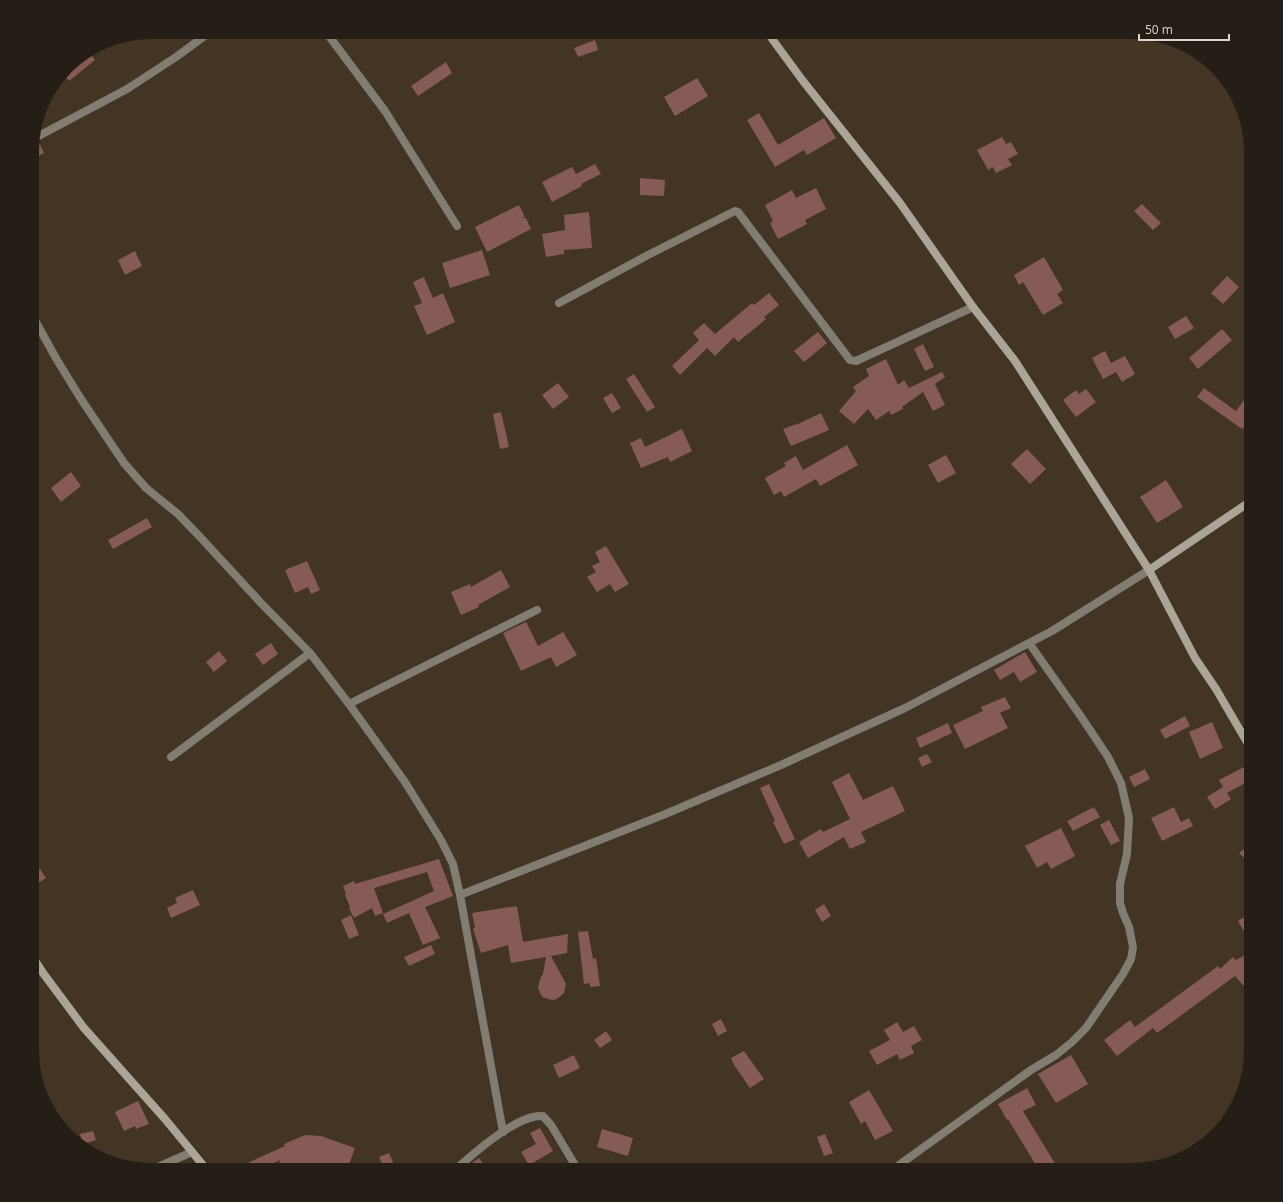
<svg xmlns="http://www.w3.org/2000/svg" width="1283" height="1202" viewBox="0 0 1283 1202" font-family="'Open Sans',sans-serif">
<rect width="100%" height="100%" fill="#433523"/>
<path fill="#875b55" d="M 595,40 L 598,50 L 578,57 L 574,48 Z
M 89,52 L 95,60 L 69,81 L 63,74 L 72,62 Z
M 446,62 L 452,73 L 418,96 L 411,86 Z
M 697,78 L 708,96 L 675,116 L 664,97 Z
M 759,113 L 778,145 L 824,118 L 836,138 L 807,155 L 804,150 L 775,167 L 747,120 Z
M 1002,137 L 1006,144 L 1011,142 L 1018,154 L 1008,159 L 1012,165 L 996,173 L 993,167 L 988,170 L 977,150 Z
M 39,142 L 44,153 L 32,159 L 32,144 Z
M 595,164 L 601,174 L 581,184 L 582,186 L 552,202 L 542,182 L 572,167 L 576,174 Z
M 640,178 L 665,180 L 664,196 L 640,195 Z
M 816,188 L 826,209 L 805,220 L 807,224 L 778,239 L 770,223 L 773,221 L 765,205 L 792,190 L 796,198 Z
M 1142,204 L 1161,223 L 1153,230 L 1134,211 Z
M 519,205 L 525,217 L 521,218 L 526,218 L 531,229 L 487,252 L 475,227 Z
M 589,212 L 592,248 L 564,250 L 564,254 L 546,257 L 542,234 L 565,230 L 564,215 Z
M 482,250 L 490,275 L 450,288 L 442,263 Z
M 135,251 L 142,266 L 125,275 L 118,260 Z
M 1044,257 L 1063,290 L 1057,294 L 1063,303 L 1043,315 L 1023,282 L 1019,285 L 1014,275 Z
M 1227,276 L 1239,287 L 1223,304 L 1211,293 Z
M 424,277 L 433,298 L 443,293 L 455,322 L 427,335 L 414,306 L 422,303 L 413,282 Z
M 769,293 L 779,305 L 764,317 L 766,319 L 738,342 L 734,337 L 715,356 L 707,348 L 680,375 L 672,366 L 699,340 L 693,333 L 704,323 L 715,334 L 752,303 L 754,305 Z
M 1186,316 L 1194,328 L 1175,339 L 1168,327 Z
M 1222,329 L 1232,340 L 1198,369 L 1189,358 Z
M 818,332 L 827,343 L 804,362 L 794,351 Z
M 923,344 L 934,367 L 925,371 L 914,349 Z
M 1105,351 L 1111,363 L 1125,356 L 1135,374 L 1122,382 L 1116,372 L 1103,379 L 1092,358 Z
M 886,359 L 898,385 L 904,380 L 909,388 L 942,372 L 945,377 L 935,384 L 945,405 L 933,411 L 923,392 L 902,407 L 903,409 L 891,415 L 889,411 L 876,420 L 868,409 L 854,424 L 839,411 L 856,391 L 853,387 L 869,376 L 866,369 Z
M 634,374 L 655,407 L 647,412 L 626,379 Z
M 558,383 L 569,397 L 553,409 L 542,395 Z
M 1204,388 L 1236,411 L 1244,400 L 1251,405 L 1251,418 L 1242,429 L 1197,397 Z
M 1086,389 L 1096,402 L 1076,417 L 1063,400 L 1076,390 L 1079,394 Z
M 612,393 L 621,408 L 612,413 L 603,398 Z
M 501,412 L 509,447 L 500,449 L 493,414 Z
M 821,413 L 829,430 L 791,446 L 783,429 L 796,424 L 796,425 Z
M 682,429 L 692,451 L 670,462 L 668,457 L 641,468 L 630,443 L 641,438 L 645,447 Z
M 847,445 L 858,465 L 820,486 L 816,479 L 784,497 L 781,491 L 774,495 L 765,478 L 786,466 L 784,463 L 796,456 L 803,470 Z
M 1027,449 L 1046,469 L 1030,484 L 1011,464 Z
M 946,455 L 956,473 L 938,483 L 928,465 Z
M 71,472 L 81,486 L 61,502 L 51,488 Z
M 1166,480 L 1183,507 L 1157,523 L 1140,497 Z
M 147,518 L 152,527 L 113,549 L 108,540 Z
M 606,546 L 629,584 L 615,592 L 610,584 L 597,592 L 587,577 L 596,572 L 592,566 L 600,562 L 595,552 Z
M 307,561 L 320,590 L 311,594 L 308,587 L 295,593 L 285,570 Z
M 501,570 L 510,587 L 478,605 L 479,607 L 461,615 L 451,592 L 470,584 L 471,587 Z
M 526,622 L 538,646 L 563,632 L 577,655 L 556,667 L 551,657 L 521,671 L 503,633 Z
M 271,643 L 278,654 L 263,665 L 255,654 Z
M 219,651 L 227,661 L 214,672 L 206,662 Z
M 1025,652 L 1037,672 L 1020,682 L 1014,672 L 1000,680 L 994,670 Z
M 1005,697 L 1011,708 L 1000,713 L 1008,728 L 965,749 L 953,725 L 983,711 L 981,707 Z
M 1185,716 L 1190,726 L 1165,739 L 1160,730 Z
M 1212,722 L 1223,748 L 1200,759 L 1189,732 Z
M 948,723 L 952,733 L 920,748 L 916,738 Z
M 927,754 L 932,762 L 922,767 L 918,758 Z
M 1248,765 L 1251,771 L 1251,780 L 1227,793 L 1231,799 L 1215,809 L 1207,797 L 1223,787 L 1219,780 Z
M 1145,769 L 1150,779 L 1134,787 L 1129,777 Z
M 849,773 L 863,800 L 893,786 L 905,811 L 861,832 L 866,842 L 850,849 L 844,837 L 808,858 L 799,842 L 821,829 L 823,832 L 850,819 L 832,782 Z
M 769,784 L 795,839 L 784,844 L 773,822 L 775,821 L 760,788 Z
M 1094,807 L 1100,817 L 1073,831 L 1067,821 Z
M 1174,807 L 1181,822 L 1189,818 L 1193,826 L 1162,841 L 1151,818 Z
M 1109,820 L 1120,841 L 1111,845 L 1100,825 Z
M 1061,828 L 1075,856 L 1051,869 L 1047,862 L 1037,868 L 1025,846 Z
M 1251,844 L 1251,865 L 1239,853 Z
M 439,859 L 453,896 L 425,907 L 440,938 L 423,945 L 409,913 L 387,923 L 383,914 L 434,891 L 427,872 L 374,888 L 383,913 L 375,916 L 372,908 L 354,918 L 349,908 L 350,907 L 345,895 L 346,894 L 343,886 L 354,881 L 355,884 Z
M 40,869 L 46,878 L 32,887 L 32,875 Z
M 193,890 L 200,905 L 171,918 L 167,908 L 177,903 L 175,898 Z
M 824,904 L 831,916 L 822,922 L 815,910 Z
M 517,906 L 523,942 L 568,934 L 567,953 L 551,956 L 566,984 L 564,993 L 557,999 L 552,1000 L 542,997 L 538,988 L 540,979 L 543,974 L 546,957 L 511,963 L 508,945 L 481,953 L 473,929 L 475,928 L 472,913 Z
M 1251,913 L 1251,944 L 1238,921 Z
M 351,915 L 359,935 L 349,939 L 341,920 Z
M 588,931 L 593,959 L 596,958 L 600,986 L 590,987 L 590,983 L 584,984 L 578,932 Z
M 431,945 L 435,954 L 409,966 L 404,957 Z
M 1251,952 L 1251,994 L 1235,976 L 1157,1033 L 1153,1028 L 1117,1056 L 1104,1040 L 1130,1020 L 1135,1027 L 1218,966 L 1220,969 L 1233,957 L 1236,960 Z
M 721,1019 L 727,1031 L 718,1036 L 712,1024 Z
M 897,1022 L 903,1032 L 914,1026 L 922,1040 L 911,1046 L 914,1053 L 900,1060 L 897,1054 L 877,1065 L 869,1051 L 890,1040 L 884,1030 Z
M 606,1031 L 612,1040 L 600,1048 L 594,1040 Z
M 744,1051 L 764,1079 L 750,1088 L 734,1065 L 731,1058 Z
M 574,1055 L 580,1068 L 559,1078 L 553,1065 Z
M 1071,1055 L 1088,1084 L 1056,1103 L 1038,1074 Z
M 1027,1088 L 1036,1105 L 1023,1111 L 1059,1170 L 1039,1170 L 1008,1119 L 1007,1120 L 998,1104 Z
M 869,1090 L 893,1131 L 875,1140 L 865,1121 L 861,1124 L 849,1102 Z
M 138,1101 L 149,1124 L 136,1129 L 135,1126 L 124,1131 L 115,1112 Z
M 540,1128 L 553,1151 L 529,1165 L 521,1152 L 536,1144 L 530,1133 Z
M 602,1129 L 633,1138 L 628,1156 L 597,1147 Z
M 93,1131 L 96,1140 L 83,1144 L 80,1134 Z
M 825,1134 L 833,1153 L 824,1156 L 817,1137 Z
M 305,1135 L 321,1136 L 355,1148 L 347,1170 L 277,1170 L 280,1160 L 260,1170 L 232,1170 L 285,1146 L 284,1144 Z
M 389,1153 L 393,1162 L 383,1166 L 379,1157 Z
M 479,1158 L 488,1170 L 463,1170 L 465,1168 Z"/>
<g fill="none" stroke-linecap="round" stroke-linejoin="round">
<path stroke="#817d73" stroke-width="8" d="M 326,32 L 385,111 L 457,226
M 33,139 L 127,89 L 176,57 L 210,32
M 559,303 L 648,255 L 735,211 L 738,212 L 850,360 L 856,361 L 973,307
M 32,315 L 57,360 L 81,399 L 124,463 L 146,488 L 178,514 L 202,539 L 260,602 L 310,653 L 349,704 L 405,782 L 441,840 L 453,864 L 460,895 L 503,1132
M 349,704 L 537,610
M 171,757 L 310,653
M 460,895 L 663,815 L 781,765 L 905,708 L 1052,631 L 1149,570
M 151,1170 L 192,1152
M 455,1170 C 474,1153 508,1123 533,1117 C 536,1116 540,1116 543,1116 L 551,1125 L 578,1170
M 892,1170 L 1031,1070 L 1056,1055 L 1072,1042 L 1086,1028 L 1123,974 L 1131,959 L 1133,947 L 1129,927 L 1123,913 L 1120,903 L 1120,884 L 1127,854 L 1129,818 L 1121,783 L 1108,757 L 1082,718 L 1029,643"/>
<path stroke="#aba595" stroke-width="8" d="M 767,32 L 803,81 L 900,203 L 973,307 L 1015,361 L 1149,570 L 1195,658 L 1216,689 L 1251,749
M 1149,570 L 1251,501
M 32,956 L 43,973 L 84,1028 L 165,1119 L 207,1170"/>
</g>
<path d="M0 0H1283V1202H0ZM151 39H1132A112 112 0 0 1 1244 151V1051A112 112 0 0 1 1132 1163H151A112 112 0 0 1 39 1051V151A112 112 0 0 1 151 39Z" fill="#241e16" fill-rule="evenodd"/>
<path d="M1139 34v6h90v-6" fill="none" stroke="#ddd4ca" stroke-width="2"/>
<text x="1145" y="34" font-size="12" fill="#ddd4ca" stroke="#241e16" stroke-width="3" paint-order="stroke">50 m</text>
</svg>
